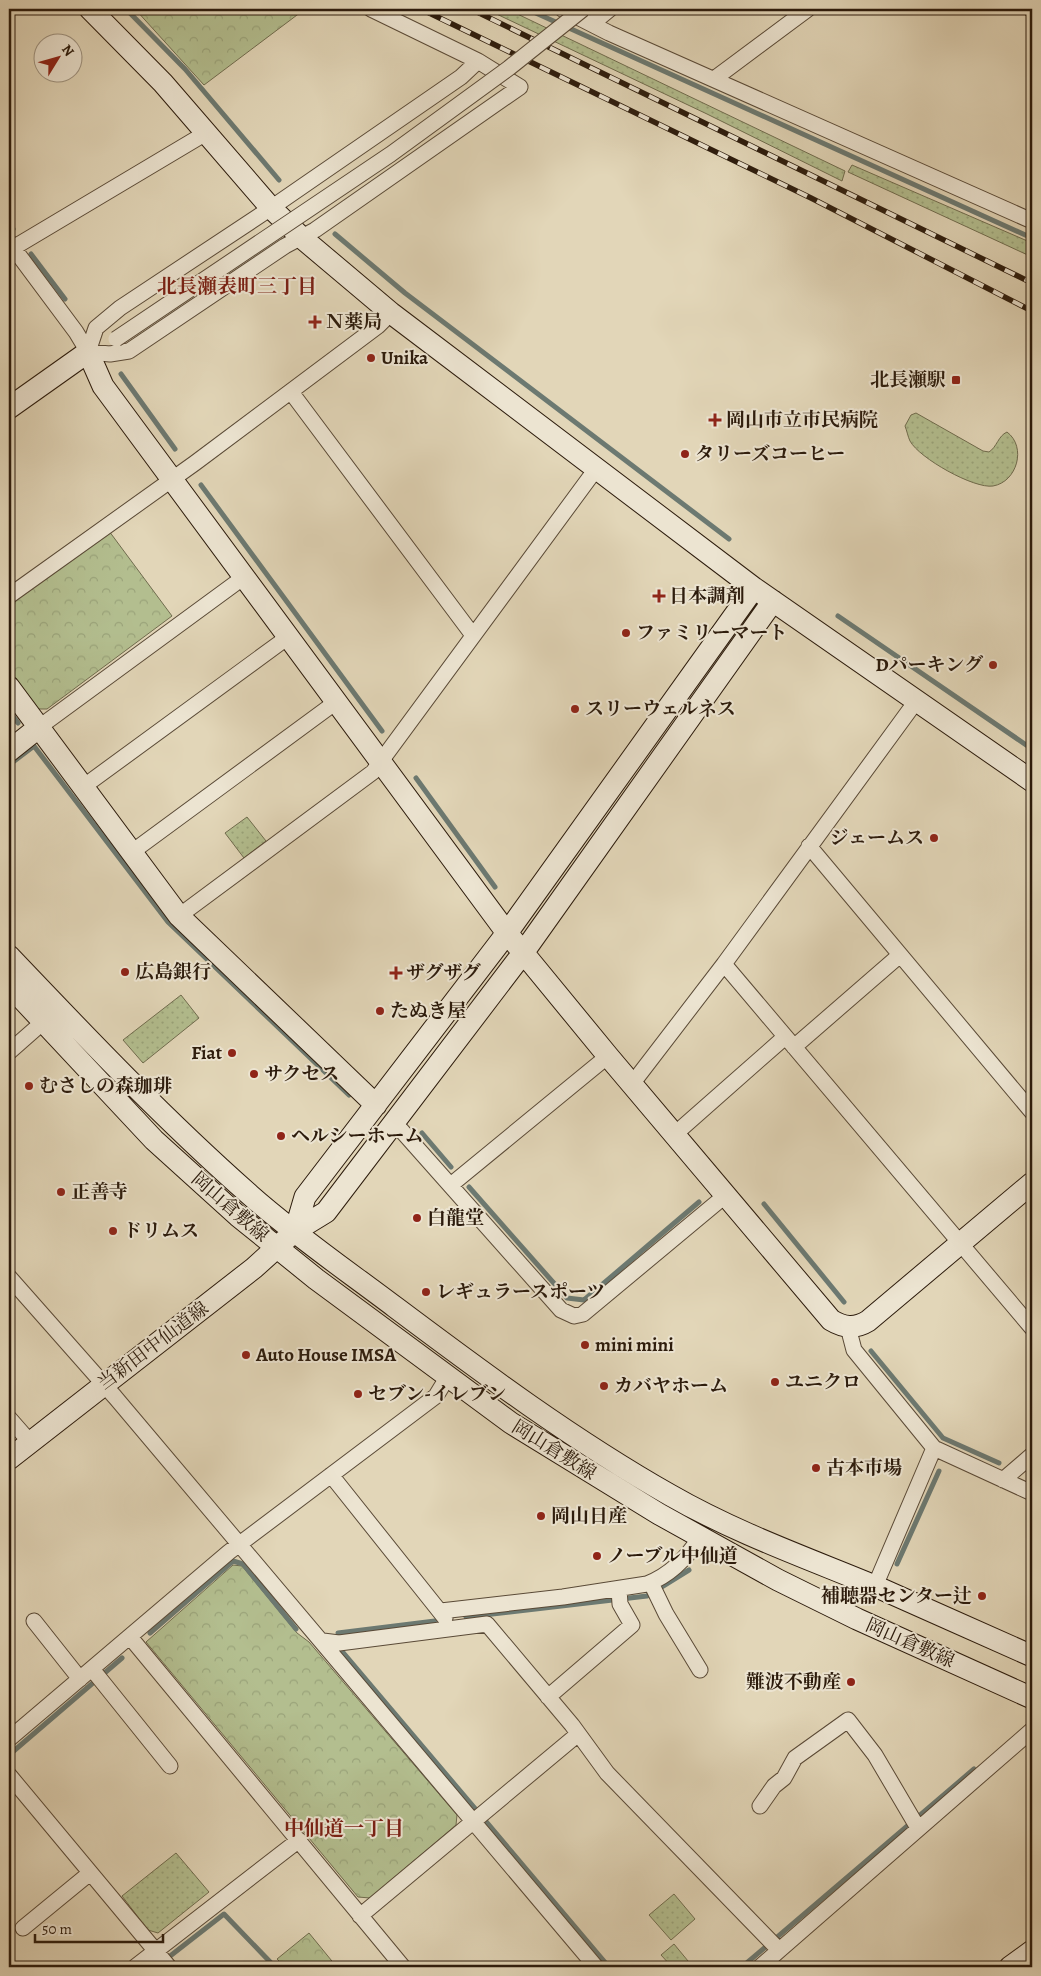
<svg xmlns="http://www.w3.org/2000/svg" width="1041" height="1976" viewBox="0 0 1041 1976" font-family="Alegreya,'Noto Serif JP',serif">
<defs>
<pattern id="grass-dots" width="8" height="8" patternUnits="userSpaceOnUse" patternTransform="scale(1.25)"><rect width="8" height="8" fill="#b3be8f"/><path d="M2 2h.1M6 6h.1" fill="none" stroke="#9aa37a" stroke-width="1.8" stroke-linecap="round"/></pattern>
<pattern id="park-crowns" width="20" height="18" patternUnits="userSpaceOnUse" patternTransform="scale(1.25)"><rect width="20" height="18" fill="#b3be8f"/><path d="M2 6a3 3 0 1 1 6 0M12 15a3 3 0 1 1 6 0" fill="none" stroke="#9aa37a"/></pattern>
</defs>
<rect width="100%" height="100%" fill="#e2d6b8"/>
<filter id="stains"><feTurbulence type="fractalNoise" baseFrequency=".004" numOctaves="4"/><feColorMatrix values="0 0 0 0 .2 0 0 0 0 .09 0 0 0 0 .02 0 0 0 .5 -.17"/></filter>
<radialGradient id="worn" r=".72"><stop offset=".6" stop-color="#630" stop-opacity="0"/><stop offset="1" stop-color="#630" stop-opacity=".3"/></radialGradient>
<path fill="url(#grass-dots)" stroke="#706c4e" d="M 486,9 L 507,9 L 845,171 L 842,181 L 707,114 Z
M 852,165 L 1032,243 L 1032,257 L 848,172 Z
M 916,413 L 983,451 L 989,452 C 997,447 998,436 1007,432 C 1027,447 1017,482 993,486 C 974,489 919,458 910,441 C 908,437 907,431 905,426 L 911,415 Z
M 247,817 L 266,841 L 244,858 L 225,833 Z
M 181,995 L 199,1018 L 143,1063 L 123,1040 Z
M 176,1853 L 209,1892 L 158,1933 L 148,1930 L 122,1896 Z
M 674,1894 L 695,1919 L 671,1940 L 649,1915 Z
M 674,1944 L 693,1967 L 672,1967 L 661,1955 Z"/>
<path fill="url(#park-crowns)" stroke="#706c4e" d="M 135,9 L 305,9 L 204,85 Z
M 109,531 L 172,616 L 47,709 L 37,709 L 9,672 L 9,605 Z
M 233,1565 L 242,1566 L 297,1633 L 309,1642 L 457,1815 L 456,1825 L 370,1898 L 358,1897 L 146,1642 Z
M 309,1933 L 336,1966 L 334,1967 L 285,1967 L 277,1959 Z"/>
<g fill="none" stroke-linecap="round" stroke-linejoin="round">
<path stroke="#6c7971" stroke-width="5" d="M 126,9 L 185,69 L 279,180
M 527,9 L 1032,238
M 9,223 L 13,229
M 335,234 L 405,293 L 729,539
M 31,254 L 65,299
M 121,374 L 175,449
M 201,485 L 382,731
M 838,616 L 1032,749
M 9,711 L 18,723
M 9,765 L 34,746 L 168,922 L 349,1095
M 416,778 L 495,887
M 422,1133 L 451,1167
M 469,1187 L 567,1298 L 584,1300 L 699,1202
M 764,1204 L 844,1302
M 871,1351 L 943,1438 L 999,1463
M 1030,1476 L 1032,1477
M 897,1564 L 939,1471
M 466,1617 L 647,1596 L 689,1570
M 150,1633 L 233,1561 L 243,1564 L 296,1629
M 338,1633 L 435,1621
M 341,1650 L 609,1967
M 9,1755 L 122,1658
M 156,1967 L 224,1914 L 275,1967
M 742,1967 L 974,1769"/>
<defs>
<path id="street" d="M 562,9 L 609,33 L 1032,221
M 1031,9 L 1032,10
M 593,23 L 610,9
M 714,79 L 808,9
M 9,242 L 76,332 L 88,352
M 13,248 L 206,133
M 88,352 L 110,354 L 129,351 L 285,246 L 315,230 L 520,87 L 478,61 L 371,9
M 88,352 L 96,328 L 120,308 L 271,208 L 461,77 L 478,61
M 291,392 L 472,634
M 9,596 L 195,463 L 378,326 L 391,313
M 38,728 L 244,577
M 83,787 L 288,637
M 809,846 L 1032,1112
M 132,852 L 336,702
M 179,916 L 373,772 L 596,469
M 724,964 L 1032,1328
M 794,1047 L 900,955
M 9,1052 L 51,1015
M 632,1084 L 724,964 L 917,700
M 394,1122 L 561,1310 L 574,1316 L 583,1314 L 726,1195
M 675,1134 L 785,1037
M 452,1184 L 608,1056
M 9,1277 L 115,1397 L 596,1967
M 848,1327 L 854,1350 L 934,1448 L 1032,1493
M 9,1418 L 30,1442
M 331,1475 L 445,1618
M 1003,1480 L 1032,1455
M 651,1583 L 666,1614 L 700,1670
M 875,1586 L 934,1448
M 441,1611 L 563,1597 L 647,1584 C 670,1575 687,1558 700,1537
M 34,1621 L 80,1679
M 130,1637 L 403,1967
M 323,1641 L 339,1643 L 487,1624 L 572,1725 L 607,1773 L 779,1950
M 92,1669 L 170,1766
M 548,1697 L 632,1625 L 620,1604 L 619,1589
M 9,1739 L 229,1552 L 436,1396 L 447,1378
M 9,1775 L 169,1967
M 760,1806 L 774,1786 L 784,1778 L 795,1758 L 848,1720 L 875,1755 L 918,1828
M 360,1916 L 577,1735
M 23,1928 L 90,1873
M 135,1967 L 299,1840
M 760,1967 L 1032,1730"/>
<path id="secondary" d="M 90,9 L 163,83 L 271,208 L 302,238 L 391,313 L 754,588 L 1032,781
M 9,408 L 88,352 L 103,386 L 507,933 L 608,1056 L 831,1320 C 844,1328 855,1329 868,1321 L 1032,1183
M 9,687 L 179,916 L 376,1105
M 9,751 L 38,728
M 9,956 C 87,1038 165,1120 250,1195 C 295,1235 346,1270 395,1307 C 483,1373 573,1440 670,1495 C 736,1533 807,1558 877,1587 C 929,1610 980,1633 1032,1656
M 9,985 L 154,1140 L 238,1216 L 316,1279 L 511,1423 L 659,1514 L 778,1580 L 857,1619 L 1032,1698
M 295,1231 L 305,1197 L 507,933 L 754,588
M 9,1459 L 254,1268 L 295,1231 L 326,1212 L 523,953 L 773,601
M 1010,1967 L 1032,1951"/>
</defs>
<use href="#street" stroke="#5a4a37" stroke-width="17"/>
<use href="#secondary" stroke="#2c1b0c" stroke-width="23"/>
<use href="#street" stroke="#ece4d1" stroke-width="15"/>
<use href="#secondary" stroke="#ece4d1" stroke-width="21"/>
<defs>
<path id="rail" d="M 421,9 L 811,198 L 1032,311
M 471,9 L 1032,283"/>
</defs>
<use href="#rail" stroke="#2c1b0c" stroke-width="5.5"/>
<use href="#rail" stroke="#ece4d1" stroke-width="4" stroke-dasharray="11" stroke-linecap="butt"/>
<defs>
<path id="street-bridge" d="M 116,339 L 391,154 L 509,68 L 583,9"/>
</defs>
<use href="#street-bridge" stroke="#5a4a37" stroke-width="17" stroke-linecap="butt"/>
<use href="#street-bridge" stroke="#ece4d1" stroke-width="15"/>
</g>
<g fill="#8f2418" stroke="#ece4d1" stroke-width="2">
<path d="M312.5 314.5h5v5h5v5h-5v5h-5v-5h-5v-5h5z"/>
<circle cx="371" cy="358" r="5"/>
<rect x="951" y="375" width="10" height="10" rx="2.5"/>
<path d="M712.5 412.5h5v5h5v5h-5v5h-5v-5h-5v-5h5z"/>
<circle cx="685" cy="454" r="5"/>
<path d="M656.5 588.5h5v5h5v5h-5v5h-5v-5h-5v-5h5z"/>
<circle cx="626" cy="633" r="5"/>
<circle cx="993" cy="665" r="5"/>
<circle cx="575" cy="709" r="5"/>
<circle cx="934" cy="838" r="5"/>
<circle cx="125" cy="972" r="5"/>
<path d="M393.5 965.5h5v5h5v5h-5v5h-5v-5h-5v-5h5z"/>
<circle cx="380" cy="1011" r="5"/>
<circle cx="232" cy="1053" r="5"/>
<circle cx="254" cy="1074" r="5"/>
<circle cx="29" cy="1086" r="5"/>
<circle cx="281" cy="1136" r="5"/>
<circle cx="61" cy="1192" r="5"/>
<circle cx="417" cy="1218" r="5"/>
<circle cx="113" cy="1231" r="5"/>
<circle cx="426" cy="1292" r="5"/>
<circle cx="585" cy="1345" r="5"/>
<circle cx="246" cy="1355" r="5"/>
<circle cx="775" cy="1382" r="5"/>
<circle cx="604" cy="1386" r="5"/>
<circle cx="358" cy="1394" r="5"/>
<circle cx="816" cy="1468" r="5"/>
<circle cx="541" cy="1516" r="5"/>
<circle cx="597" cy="1556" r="5"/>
<circle cx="982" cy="1596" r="5"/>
<circle cx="851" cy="1682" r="5"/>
</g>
<g text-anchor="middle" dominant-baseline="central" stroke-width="4" stroke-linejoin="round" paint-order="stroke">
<g font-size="19" font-weight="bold" fill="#2c1b0c" stroke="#ece4d1" text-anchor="start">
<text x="325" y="322">Ｎ薬局</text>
<text x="381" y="358">Unika</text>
<text x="946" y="380" text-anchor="end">北長瀬駅</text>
<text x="726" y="420">岡山市立市民病院</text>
<text x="695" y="454">タリーズコーヒー</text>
<text x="669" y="596">日本調剤</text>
<text x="636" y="633">ファミリーマート</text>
<text x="983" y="665" text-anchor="end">Dパーキング</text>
<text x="585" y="709">スリーウェルネス</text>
<text x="924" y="838" text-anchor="end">ジェームス</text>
<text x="135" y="972">広島銀行</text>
<text x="406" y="973">ザグザグ</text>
<text x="390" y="1011">たぬき屋</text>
<text x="222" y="1053" text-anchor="end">Fiat</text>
<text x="264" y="1074">サクセス</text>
<text x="39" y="1086">むさしの森珈琲</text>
<text x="291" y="1136">ヘルシーホーム</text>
<text x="71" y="1192">正善寺</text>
<text x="427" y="1218">白龍堂</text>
<text x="123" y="1231">ドリムス</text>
<text x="436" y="1292">レギュラースポーツ</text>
<text x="595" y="1345">mini mini</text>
<text x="256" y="1355">Auto House IMSA</text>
<text x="785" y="1382">ユニクロ</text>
<text x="614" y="1386">カバヤホーム</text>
<text x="368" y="1394">セブン-イレブン</text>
<text x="826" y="1468">古本市場</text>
<text x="551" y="1516">岡山日産</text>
<text x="607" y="1556">ノーブル中仙道</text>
<text x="972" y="1596" text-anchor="end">補聴器センター辻</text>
<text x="841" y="1682" text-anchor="end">難波不動産</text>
</g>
<g font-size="19" fill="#2c1b0c" stroke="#ece4d1">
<text transform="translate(230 1207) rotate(41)">岡山倉敷線</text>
<text transform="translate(153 1346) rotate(-37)">当新田中仙道線</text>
<text transform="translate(554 1450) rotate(32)">岡山倉敷線</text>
<text transform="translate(910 1643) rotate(24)">岡山倉敷線</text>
</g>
<g font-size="20" font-weight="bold" fill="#7a1f14" stroke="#ece4d1">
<text x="237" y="286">北長瀬表町三丁目</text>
<text x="344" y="1828">中仙道一丁目</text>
</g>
</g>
<rect width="1041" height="1976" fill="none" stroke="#e2d6b8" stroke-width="30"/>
<rect x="10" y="10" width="1021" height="1956" fill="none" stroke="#2c1b0c" stroke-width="2.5"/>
<rect x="15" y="15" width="1011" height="1946" fill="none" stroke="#2c1b0c"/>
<g transform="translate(58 58) rotate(53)"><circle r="24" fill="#ece4d1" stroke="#9f9482"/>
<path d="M0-4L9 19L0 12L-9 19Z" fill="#8f2418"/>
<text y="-8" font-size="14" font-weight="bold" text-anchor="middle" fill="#2c1b0c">N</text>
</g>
<path d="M35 1934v8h128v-8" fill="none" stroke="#2c1b0c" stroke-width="2.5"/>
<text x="42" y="1934" font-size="15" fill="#2c1b0c" stroke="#ece4d1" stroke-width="4" paint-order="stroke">50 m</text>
<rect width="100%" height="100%" filter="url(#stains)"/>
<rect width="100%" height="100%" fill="url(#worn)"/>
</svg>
